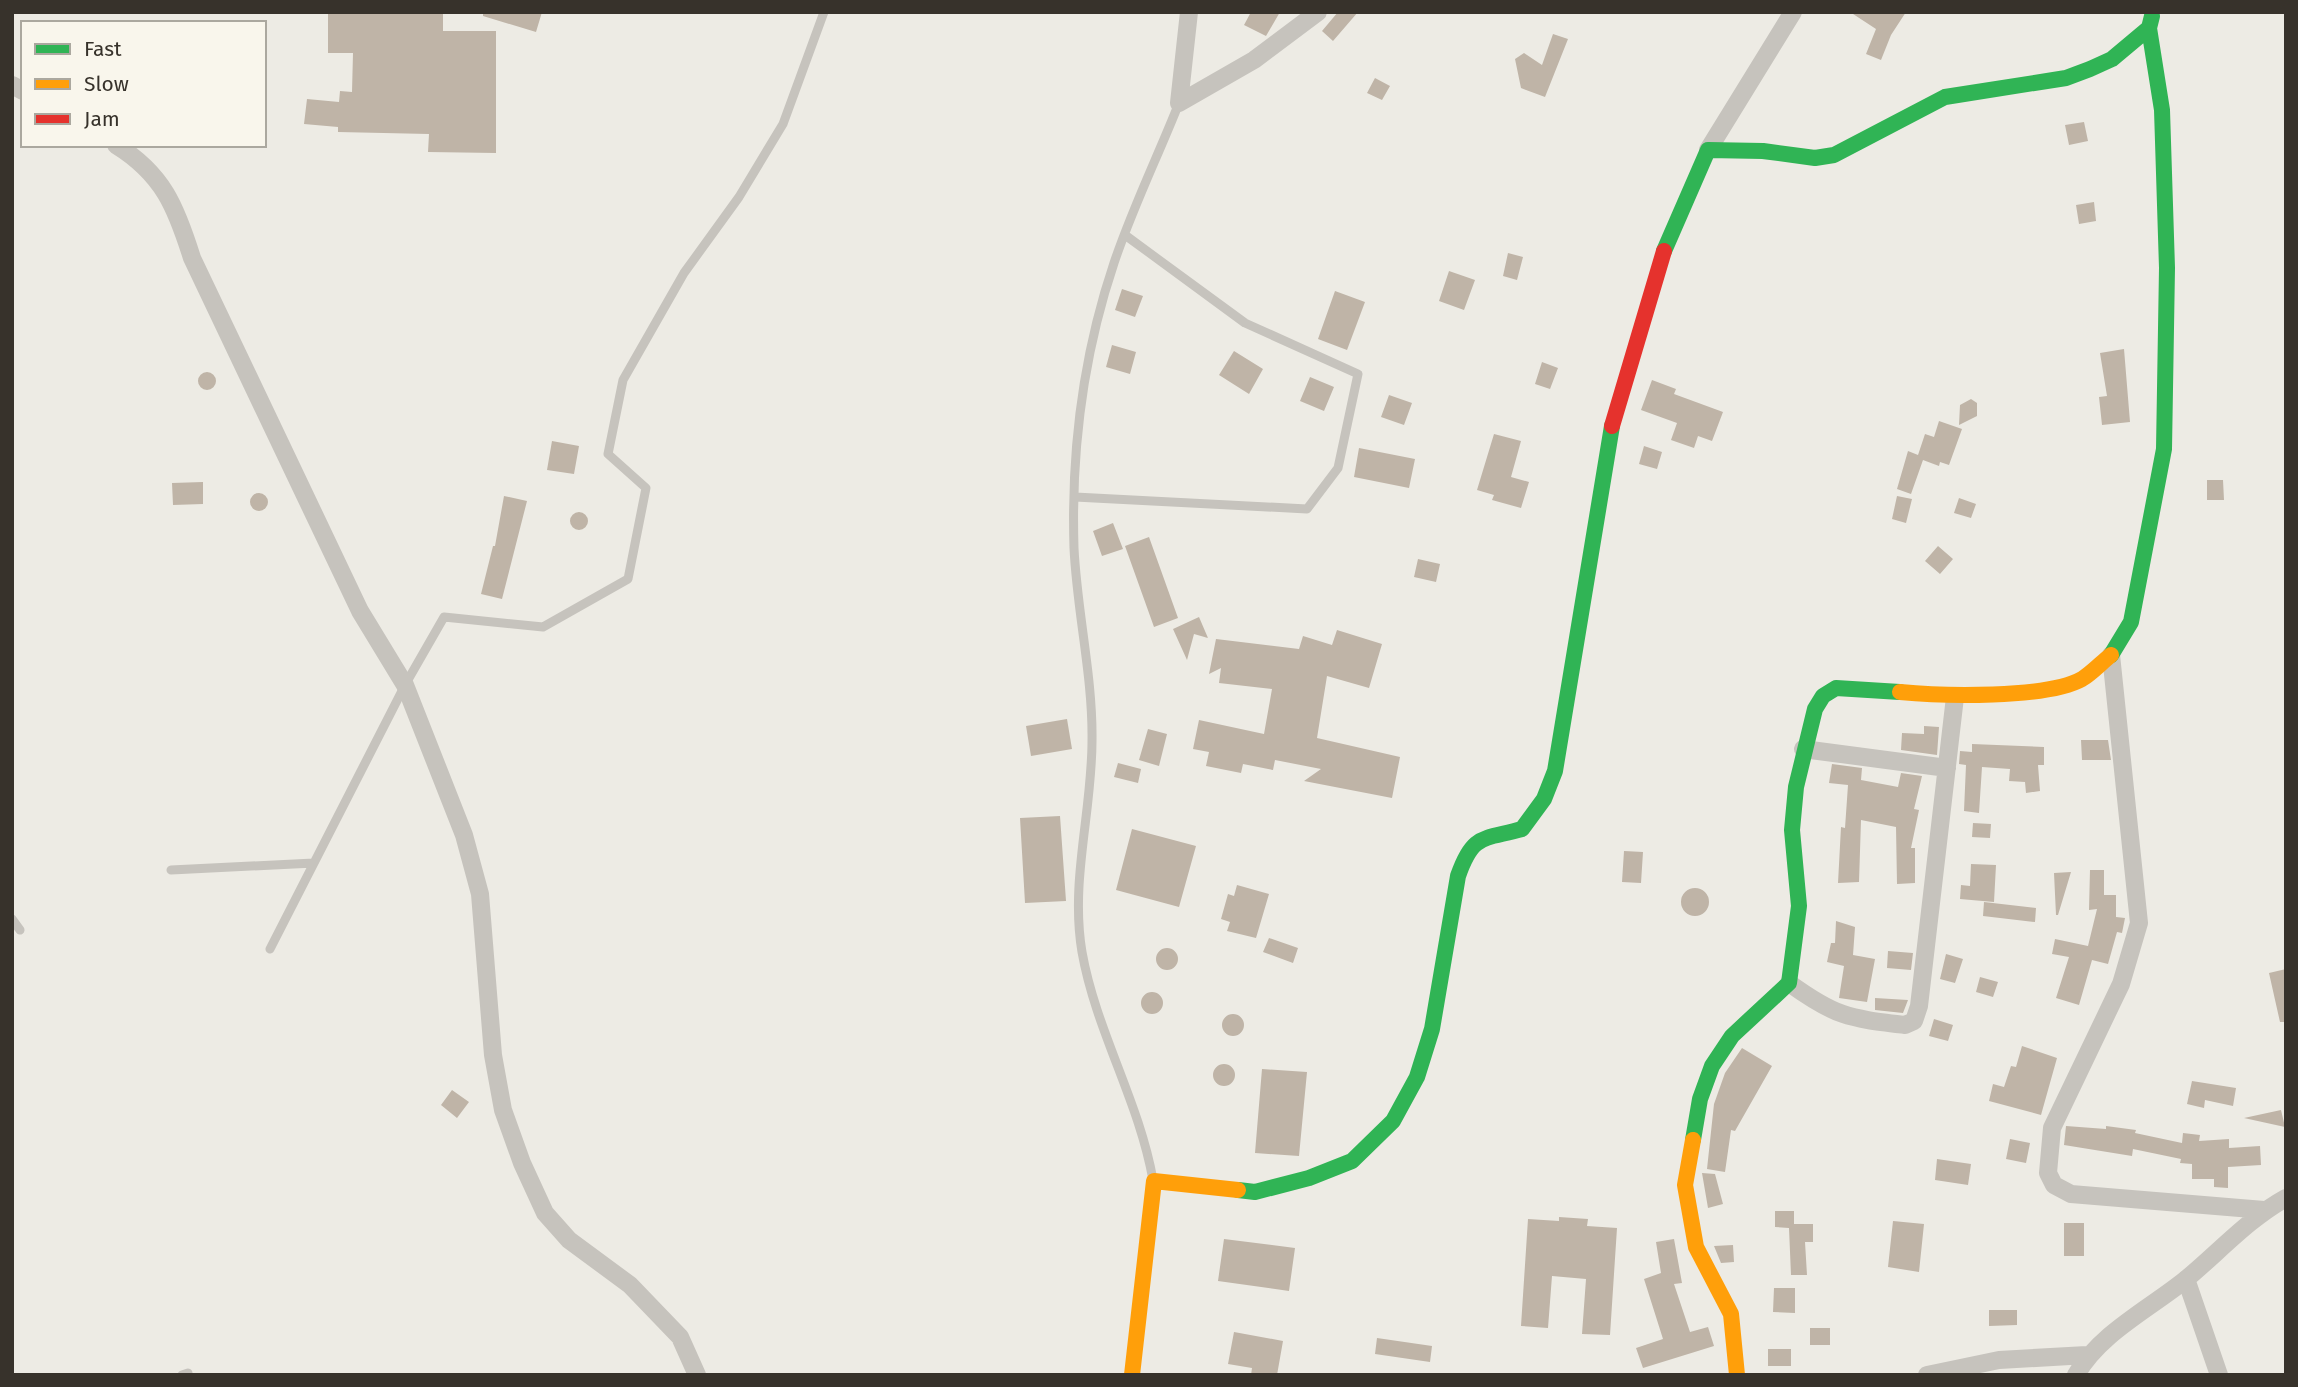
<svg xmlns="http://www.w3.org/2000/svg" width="2298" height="1387" viewBox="0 0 2298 1387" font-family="'Fira Sans',sans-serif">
<rect width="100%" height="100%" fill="#edebe4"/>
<path fill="#bfb4a7" d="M 328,12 L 443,12 L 443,31 L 496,31 L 496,153 L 428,152 L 429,134 L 338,132 L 338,127 L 304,124 L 307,99 L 339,102 L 340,91 L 352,92 L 353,53 L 328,53 Z
M 483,12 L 542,12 L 536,32 L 483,16 Z
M 1251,12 L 1280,12 L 1266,36 L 1244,25 Z
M 1338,12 L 1358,12 L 1333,41 L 1322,31 Z
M 1850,12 L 1906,12 L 1891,35 L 1881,60 L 1866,54 L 1876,29 Z
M 1553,34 L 1568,39 L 1545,97 L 1521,88 L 1515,59 L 1524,53 L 1542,65 Z
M 1375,78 L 1390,86 L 1382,100 L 1367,93 Z
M 2084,122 L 2088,141 L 2069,145 L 2065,125 Z
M 2094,202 L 2096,221 L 2079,224 L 2076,205 Z
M 1508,253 L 1523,257 L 1517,280 L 1503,276 Z
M 1449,271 L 1475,280 L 1464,310 L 1439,301 Z
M 1122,289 L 1143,296 L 1135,317 L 1115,310 Z
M 1335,291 L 1365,302 L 1347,350 L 1318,339 Z
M 1112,345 L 1136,352 L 1130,374 L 1106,367 Z
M 2124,349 L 2130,422 L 2102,425 L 2099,397 L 2107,396 L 2100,353 Z
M 1234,351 L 1263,369 L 1249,394 L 1219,375 Z
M 1542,362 L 1558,368 L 1550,389 L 1535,384 Z
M198 381a9 9 0 1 1 18 0a9 9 0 1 1-18 0Z
M 1310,377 L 1334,387 L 1324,411 L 1300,401 Z
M 1652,380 L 1676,389 L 1674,394 L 1723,412 L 1712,441 L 1698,436 L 1694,448 L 1671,440 L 1677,423 L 1641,410 Z
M 1389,395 L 1412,403 L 1404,425 L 1381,417 Z
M 1971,399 L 1977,403 L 1977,416 L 1959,425 L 1960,405 Z
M 1939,421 L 1962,429 L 1949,465 L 1940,462 L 1939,466 L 1923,460 L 1911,494 L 1897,489 L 1908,451 L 1918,455 L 1925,434 L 1934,437 Z
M 1494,434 L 1521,441 L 1511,477 L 1529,482 L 1521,508 L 1492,500 L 1494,495 L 1477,490 Z
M 552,441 L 579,446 L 574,474 L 547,470 Z
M 1644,446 L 1662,452 L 1657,469 L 1639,464 Z
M 1359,448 L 1415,459 L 1409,488 L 1354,477 Z
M 2207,480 L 2223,480 L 2224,500 L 2207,500 Z
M 203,482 L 203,504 L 173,505 L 172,483 Z
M250 502a9 9 0 1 1 18 0a9 9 0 1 1-18 0Z
M 504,496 L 527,501 L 502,599 L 481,594 L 493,546 L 495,546 Z
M 1897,496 L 1912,499 L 1906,523 L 1892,519 Z
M 1959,498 L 1976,504 L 1971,518 L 1954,513 Z
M570 521a9 9 0 1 1 18 0a9 9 0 1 1-18 0Z
M 1113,523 L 1123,549 L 1102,556 L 1093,531 Z
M 1149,537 L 1178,618 L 1154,627 L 1125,546 Z
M 1938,546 L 1953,559 L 1940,574 L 1925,561 Z
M 1418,559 L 1440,564 L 1436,582 L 1414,577 Z
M 1199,617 L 1208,638 L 1194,634 L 1187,660 L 1173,629 Z
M 1337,630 L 1382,644 L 1369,688 L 1327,676 L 1317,738 L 1400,757 L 1392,798 L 1304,781 L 1321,769 L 1275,760 L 1273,770 L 1243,764 L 1241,773 L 1206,766 L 1209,752 L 1193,749 L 1199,720 L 1264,734 L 1272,689 L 1219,683 L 1221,668 L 1209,674 L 1216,639 L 1299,649 L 1303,636 L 1332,645 Z
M 1067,719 L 1072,749 L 1031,756 L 1026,726 Z
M 1924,726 L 1939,727 L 1937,755 L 1901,750 L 1902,733 L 1924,734 Z
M 1148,729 L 1167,734 L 1159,766 L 1139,760 Z
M 2081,740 L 2108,740 L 2111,760 L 2082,760 Z
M 1972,744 L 2044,747 L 2044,765 L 2038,765 L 2040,791 L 2026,793 L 2025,782 L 2009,781 L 2010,769 L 1982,767 L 1979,813 L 1964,811 L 1966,765 L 1959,764 L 1960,751 L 1972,752 Z
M 1118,763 L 1141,769 L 1138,783 L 1114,777 Z
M 1832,764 L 1862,768 L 1861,780 L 1898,787 L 1901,773 L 1922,776 L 1914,809 L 1919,810 L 1911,848 L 1915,848 L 1915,883 L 1897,884 L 1896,827 L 1861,820 L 1859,882 L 1838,883 L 1841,827 L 1845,828 L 1848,785 L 1829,783 Z
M 1060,816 L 1066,901 L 1025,903 L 1020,818 Z
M 1973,823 L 1991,824 L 1990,838 L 1972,837 Z
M 1132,829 L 1196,846 L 1179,907 L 1116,890 Z
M 1624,851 L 1643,852 L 1641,883 L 1622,882 Z
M 1971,864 L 1996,865 L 1994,902 L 1960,899 L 1961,885 L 1970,886 Z
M 2090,870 L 2104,870 L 2104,895 L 2116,895 L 2116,917 L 2125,918 L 2122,933 L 2117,932 L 2108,964 L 2092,960 L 2079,1005 L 2056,998 L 2069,957 L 2052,954 L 2055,939 L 2088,946 L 2097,909 L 2089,910 Z
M 2071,872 L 2058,915 L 2056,915 L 2054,873 Z
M 1237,885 L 1269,894 L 1256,938 L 1227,931 L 1230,922 L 1221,919 L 1228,894 L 1234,896 Z
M1681 902a14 14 0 1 1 28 0a14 14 0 1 1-28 0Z
M 1984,902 L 2036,908 L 2035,922 L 1983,916 Z
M 1836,921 L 1855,927 L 1853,955 L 1875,959 L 1867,1002 L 1839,998 L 1844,966 L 1827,962 L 1831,943 L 1835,943 Z
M 1269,938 L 1298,948 L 1293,963 L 1263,952 Z
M1156 959a11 11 0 1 1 22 0a11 11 0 1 1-22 0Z
M 1888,951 L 1913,953 L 1911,970 L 1887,968 Z
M 1946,954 L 1963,959 L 1955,983 L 1940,979 Z
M 2286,969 L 2286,1022 L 2280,1022 L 2269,973 Z
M 1980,977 L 1998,982 L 1993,997 L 1976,992 Z
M1141 1003a11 11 0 1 1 22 0a11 11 0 1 1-22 0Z
M 1875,998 L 1908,1000 L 1903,1013 L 1875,1010 Z
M1222 1025a11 11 0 1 1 22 0a11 11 0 1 1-22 0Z
M 1934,1019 L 1953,1025 L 1948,1041 L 1929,1036 Z
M 2022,1046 L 2057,1058 L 2041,1115 L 1989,1101 L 1993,1084 L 2004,1087 L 2011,1066 L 2016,1067 Z
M 1742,1048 L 1772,1066 L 1735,1131 L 1731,1130 L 1725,1172 L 1707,1169 L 1714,1104 L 1725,1073 Z
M1213 1075a11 11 0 1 1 22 0a11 11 0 1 1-22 0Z
M 1262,1069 L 1307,1072 L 1299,1156 L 1255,1153 Z
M 2192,1081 L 2236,1088 L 2233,1106 L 2205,1100 L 2204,1108 L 2187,1104 Z
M 452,1090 L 469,1102 L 457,1118 L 441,1105 Z
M 2281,1110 L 2285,1127 L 2244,1118 Z
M 2066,1126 L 2106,1129 L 2106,1126 L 2136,1130 L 2135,1133 L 2182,1143 L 2183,1133 L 2200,1135 L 2199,1141 L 2229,1139 L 2229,1148 L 2260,1146 L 2261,1165 L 2228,1167 L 2228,1188 L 2214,1187 L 2214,1179 L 2192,1179 L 2192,1164 L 2180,1163 L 2181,1159 L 2133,1149 L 2132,1156 L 2064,1145 Z
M 2010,1139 L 2030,1143 L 2026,1163 L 2006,1159 Z
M 1937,1159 L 1971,1164 L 1968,1185 L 1935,1180 Z
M 1702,1173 L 1715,1174 L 1723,1204 L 1708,1208 Z
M 1775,1211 L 1794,1211 L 1794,1224 L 1813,1224 L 1813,1242 L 1805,1242 L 1807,1275 L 1791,1275 L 1789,1228 L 1775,1227 Z
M 1559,1217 L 1588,1219 L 1587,1226 L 1617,1228 L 1610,1335 L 1582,1334 L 1586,1279 L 1552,1276 L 1548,1328 L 1521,1326 L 1528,1219 L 1559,1221 Z
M 1893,1221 L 1924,1224 L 1919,1272 L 1888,1267 Z
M 2064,1223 L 2084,1223 L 2084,1256 L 2064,1256 Z
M 1224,1239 L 1295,1248 L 1289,1291 L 1218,1281 Z
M 1674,1239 L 1682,1283 L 1674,1284 L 1690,1332 L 1708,1327 L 1714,1346 L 1643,1368 L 1636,1348 L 1663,1339 L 1644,1279 L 1661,1273 L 1656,1242 Z
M 1733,1245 L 1734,1262 L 1721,1263 L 1714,1246 Z
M 1774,1288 L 1795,1288 L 1795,1313 L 1773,1312 Z
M 1989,1310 L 2017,1310 L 2017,1325 L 1989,1326 Z
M 1810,1328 L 1830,1328 L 1830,1345 L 1810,1345 Z
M 1234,1332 L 1283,1341 L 1277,1375 L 1251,1375 L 1252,1368 L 1228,1364 Z
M 1377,1338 L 1432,1346 L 1430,1362 L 1375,1354 Z
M 1768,1349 L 1791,1349 L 1791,1366 L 1768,1366 Z"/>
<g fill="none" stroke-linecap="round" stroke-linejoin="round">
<path stroke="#c6c3bd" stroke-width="9" d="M 1075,497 L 1307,509 L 1338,468 L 1358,374 L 1245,323 L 1125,235
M 171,870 L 314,863
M 12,919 L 20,930
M 270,949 L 405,685 L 444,617 L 543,627 L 628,579 L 646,488 L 608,454 L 623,380 L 684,273 L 739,197 L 783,124 L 824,12
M 1153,1180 C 1139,1101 1096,1031 1082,952 C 1070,881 1092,812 1092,741 C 1093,677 1077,612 1074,548 C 1071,451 1083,355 1114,263 C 1132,209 1158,156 1179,103
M 182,1375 L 188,1373"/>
<path stroke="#c6c3bd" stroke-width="18" d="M 12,85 L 23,91
M 1179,103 L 1254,60 L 1318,12
M 1179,103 L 1189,12
M 116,145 C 163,174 176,207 192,258 L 360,611 L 405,685 L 464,835 L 480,894 L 493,1055 L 503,1110 L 522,1163 L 545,1213 L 569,1240 L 630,1285 L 680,1337 L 697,1375
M 1708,150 L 1793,12
M 2111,655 L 2139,923 L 2121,984 L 2052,1128 L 2048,1173 L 2054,1185 L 2071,1194 L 2264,1210
M 1803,749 L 1947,768
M 1789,983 C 1836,1017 1848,1018 1905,1025 L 1914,1021 L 1919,1006 L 1955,697
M 2186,1279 L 2219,1375
M 1927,1375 L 1999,1360 L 2087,1355
M 2076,1375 C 2099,1334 2149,1309 2185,1280 C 2219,1252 2248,1219 2286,1198"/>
<path stroke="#30b455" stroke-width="16" d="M 1664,251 L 1708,150 L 1763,151 L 1815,158 L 1834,155 L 1945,97 L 2066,78 L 2090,69 L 2112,59 L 2149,28
M 2111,655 L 2131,622 L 2164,449 L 2167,268 L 2162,110 L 2149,28 L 2152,16
M 1693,1140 L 1700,1099 L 1712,1066 L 1732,1036 L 1789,983 L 1799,906 L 1792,830 L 1796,787 L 1815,709 L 1823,696 L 1836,688 L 1900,692
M 1238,1190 L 1255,1192 L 1309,1178 L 1352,1161 L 1393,1121 L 1417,1077 L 1432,1029 L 1458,876 C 1473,833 1483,840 1522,829 L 1544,799 L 1555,771 L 1612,426"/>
<path stroke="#ff9f0a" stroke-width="16" d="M 1900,692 C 1941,696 2046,699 2082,679 C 2092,673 2102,662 2111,655
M 1693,1140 L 1685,1185 L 1696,1247 L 1731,1314 L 1737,1375
M 1132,1375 L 1154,1181 L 1238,1190"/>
<path stroke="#e5322d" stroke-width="16" d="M 1612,426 L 1664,251"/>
</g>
<rect width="2298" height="1387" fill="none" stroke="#37322b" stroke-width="28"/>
<rect x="21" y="21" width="245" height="126" fill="#f9f6ec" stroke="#aba89f" stroke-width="2"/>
<rect x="35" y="44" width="35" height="10" fill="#30b455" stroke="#aba89f" stroke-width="2"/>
<text x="84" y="56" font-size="21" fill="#37322b">Fast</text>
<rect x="35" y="79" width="35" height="10" fill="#ff9f0a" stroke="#aba89f" stroke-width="2"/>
<text x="84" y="91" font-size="21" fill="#37322b">Slow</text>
<rect x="35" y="114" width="35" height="10" fill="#e5322d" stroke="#aba89f" stroke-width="2"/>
<text x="84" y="126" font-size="21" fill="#37322b">Jam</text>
</svg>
